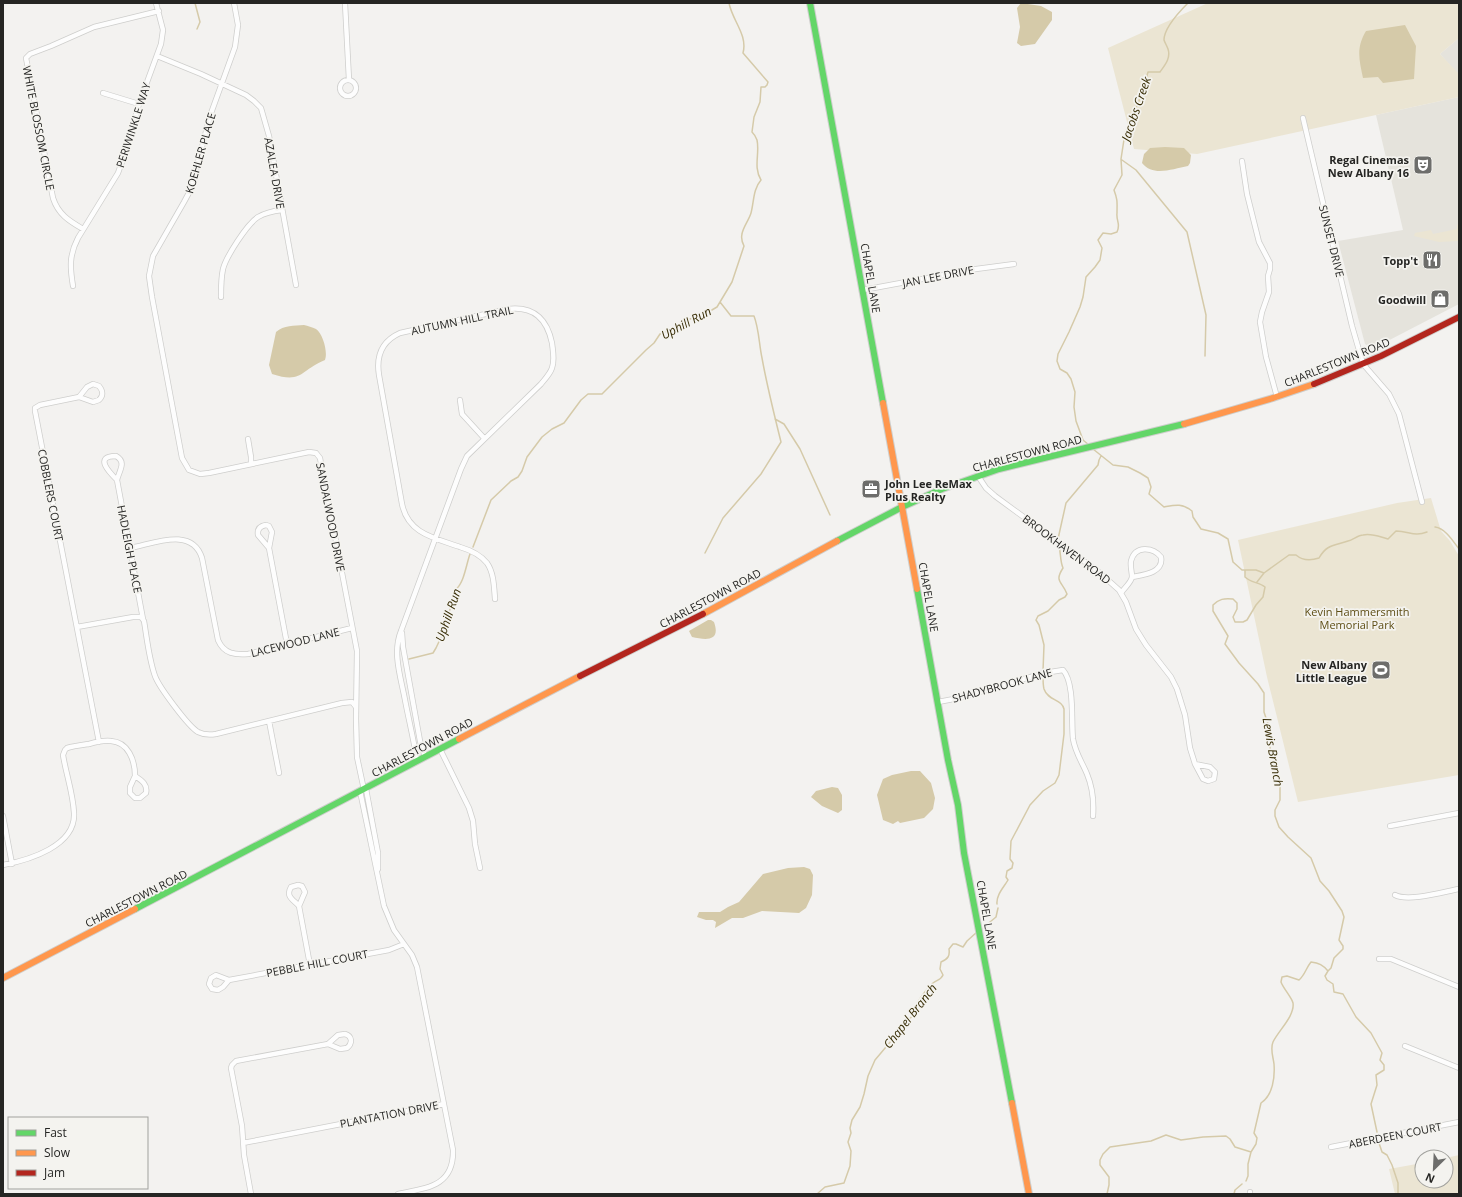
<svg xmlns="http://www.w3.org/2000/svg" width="1462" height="1197" viewBox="0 0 1462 1197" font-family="'Open Sans',sans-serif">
<rect width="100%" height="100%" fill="#f3f2f0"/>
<path fill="#e5e3dc" d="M 1459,38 L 1459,75 L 1440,54 Z
M 1459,97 L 1459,304 L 1376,347 L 1370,347 L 1365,344 L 1338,241 L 1403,230 L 1376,115 Z"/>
<path fill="#ebe5d3" d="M 1208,3 L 1459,3 L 1459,38 L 1440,54 L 1459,74 L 1459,97 L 1197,154 L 1134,149 L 1108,48 Z
M 1459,224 L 1459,240 L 1457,241 L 1439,242 L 1414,236 L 1415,233 L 1431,230 L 1433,234 L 1457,229 L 1457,225 Z
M 1431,498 L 1441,531 L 1450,541 L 1459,556 L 1459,775 L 1298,802 L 1267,677 L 1238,540 L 1397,503 Z
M 1459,1155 L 1459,1194 L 1395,1194 L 1389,1169 L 1422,1163 L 1422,1181 L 1446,1181 L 1446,1158 Z"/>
<path fill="#d5caa9" d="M 1021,3 L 1041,6 L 1052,12 L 1052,20 L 1035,44 L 1021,46 L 1017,43 L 1020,27 L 1017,8 Z
M 1405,25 L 1416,46 L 1414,79 L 1383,83 L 1378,77 L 1363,78 C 1359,59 1356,48 1366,31 Z
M 1165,147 L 1184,148 L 1191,155 L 1190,163 L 1188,166 C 1172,169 1153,177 1142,163 L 1144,154 L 1150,148 Z
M 304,325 C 308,326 312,327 316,329 C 323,334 328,352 325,360 C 300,370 303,384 272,374 L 269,365 L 276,332 C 284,325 294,326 304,325 Z
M 708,620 L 711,620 L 714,622 C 721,642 706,640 692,637 L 689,631 Z
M 911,771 L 920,771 L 931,783 L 935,798 L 933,809 L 924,818 L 900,823 L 898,821 L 893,824 L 883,820 L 877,795 L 883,779 L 892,775 Z
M 832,787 L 838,788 L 842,795 L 842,810 L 838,813 L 822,806 L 811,797 L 816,791 Z
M 804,867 L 810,869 L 813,875 L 812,895 L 806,908 L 799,913 L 762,911 L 743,918 L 732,918 L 715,928 L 716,922 L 713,920 L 706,920 L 697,917 L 699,912 L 720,912 L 728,907 L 739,902 L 763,874 L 788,868 Z"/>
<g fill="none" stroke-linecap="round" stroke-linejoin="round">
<path stroke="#d5caa9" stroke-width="1.5" d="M 195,3 L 200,22 L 197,29
M 1220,3 L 1225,3
M 1122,160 L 1136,170 L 1187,232 L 1206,315 L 1205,356
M 775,419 L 784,424 L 800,449 L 830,515
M 1089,445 L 1083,440 L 1076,421 L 1074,407 L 1075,392 L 1071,379 L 1067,373 L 1060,369 L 1057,361 L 1058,354 L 1069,332 L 1080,307 L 1083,297 L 1086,277 L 1095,267 L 1100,260 L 1102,248 L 1098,240 L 1103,233 L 1111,234 L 1117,232 C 1121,224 1116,221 1117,213 C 1117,202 1118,201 1114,190 L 1122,175 L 1121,159 L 1125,133 L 1142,94 L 1148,72 L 1160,72 C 1165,65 1171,58 1168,49 C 1167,46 1165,43 1164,40 C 1164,28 1180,11 1188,3
M 1093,449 L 1113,465 L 1128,467 L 1140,473 L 1148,478 L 1151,487 L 1149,494 L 1164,507 C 1175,505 1182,503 1192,511 L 1193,517 L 1201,529 L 1218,533 L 1228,539 L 1233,562 L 1242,570 L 1256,570 L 1264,573 L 1289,555 L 1296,555 C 1303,561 1310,561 1319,558 C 1327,544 1334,546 1348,541 C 1353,540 1358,535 1363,535 C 1372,533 1380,537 1388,539 L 1396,531 C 1409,531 1414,537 1427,532
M 1435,527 C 1445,528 1453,541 1459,549
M 1058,539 L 1066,503 L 1098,465 L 1099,460 L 1101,456
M 473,547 L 491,500 L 511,481 L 518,477 L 522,471 L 527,457 L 542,437 L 552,429 L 564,423 L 581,400 L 588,394 L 602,394 L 646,350 L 654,343 L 660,334 L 679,326 L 681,322 L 705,314 L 717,307 L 732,282 L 744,246 C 742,242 741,238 742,234 C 743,227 749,220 751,213 C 754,202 753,189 761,180 C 753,167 760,153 757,140 C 756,137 754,134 752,132 L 754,117 L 760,102 L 761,87 L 765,87 L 767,85 L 768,82 L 743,53 C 748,35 732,20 729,3
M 705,553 L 723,518 L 761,474 L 781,442 C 774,414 767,386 762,358 C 759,344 759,329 754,316 L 731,316 L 720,302
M 1245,571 L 1245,577 C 1251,583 1259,582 1265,587 L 1263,597 L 1256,605 L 1247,620 L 1243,622 L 1235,622 L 1233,617 L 1237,609 L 1237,603 L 1233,599 C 1224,598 1219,599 1213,605 L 1213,611 L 1228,636 L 1225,644 L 1239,663 L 1258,684 L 1264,693 L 1264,712 L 1270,730 L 1270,748 L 1280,787 L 1280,800 L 1275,810 L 1275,816 L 1279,827 L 1288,837 L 1311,858 L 1320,881 L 1329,891 L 1342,911 L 1344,917 L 1339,940 L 1343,946 L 1343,949 L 1334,958 L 1331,968 L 1328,971 C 1323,965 1319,963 1311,962 C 1306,968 1305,975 1299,980 L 1287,976 L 1282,977 L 1281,982 C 1283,988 1292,998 1293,1003 C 1295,1016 1278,1031 1273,1042 C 1270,1049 1273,1056 1274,1064 C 1275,1077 1273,1095 1261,1103 L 1254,1133 L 1257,1138 L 1256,1144 L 1251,1152 L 1248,1164 L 1248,1176 L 1246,1181
M 1257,582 L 1264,573
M 409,659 L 433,653 L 436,648 L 443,633 L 447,616 L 453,603 L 455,590 C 464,584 466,565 470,554
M 1043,671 L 1044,645 L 1039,625 L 1036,620 L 1038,616 L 1048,611 L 1059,600 L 1065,597 L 1067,594 C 1062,581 1054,582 1063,568 C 1060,561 1061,554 1059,546
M 997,904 C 996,895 1004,887 1008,880 L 1006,877 L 1007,871 L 1012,868 L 1013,863 L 1010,859 L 1011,841 L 1030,805 L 1043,791 L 1055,783 L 1059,775 L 1064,734 L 1064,709 C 1062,699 1048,701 1044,689 C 1043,685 1043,680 1043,676
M 984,927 L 996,917 L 998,908
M 1328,971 L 1325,976 L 1327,980 L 1333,984 L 1334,992 L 1343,994 L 1356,1017 L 1371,1033 L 1382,1053 L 1380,1060 L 1384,1065 L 1384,1070 L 1376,1075 L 1377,1085 L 1371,1104 L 1377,1132
M 1379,1143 L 1382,1152 L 1387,1155 L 1392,1165 L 1398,1183 L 1398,1194
M 817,1194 L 825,1187 L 844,1183 L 850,1166 L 851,1151 L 848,1142 L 851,1133 L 850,1128 L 852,1120 L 860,1107 L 864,1094 L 868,1076 L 875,1060 L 913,1015 C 915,1004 925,991 933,983 C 937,980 941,980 943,975 L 940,969 L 941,962 C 948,959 950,956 949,949 L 953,944 L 956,944 L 963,947 L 967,941 L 977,932
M 1107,1194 L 1109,1185 L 1109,1177 L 1100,1165 L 1100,1160 L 1103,1154 L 1110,1147 L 1151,1141 L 1166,1135 L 1181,1140 L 1203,1137 L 1226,1136 L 1230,1139 L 1235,1147 L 1251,1152
M 1234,1194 L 1235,1190 L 1242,1184"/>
<defs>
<path id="street" d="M 234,3 L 238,25 L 235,47 L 210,116 L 191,189 L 184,202 L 153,256 L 149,276 L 152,297 L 182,458 L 189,470 L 200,474 L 209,473 L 309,452 L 316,453 L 320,458 L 357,651 L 356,720
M 345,3 L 349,80
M 157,56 L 201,74 L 246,95 L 254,101 L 261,108 L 269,136 L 296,285
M340 88a8 8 0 1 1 16 0a8 8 0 1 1-16 0Z
M 103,93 L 139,104
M 1303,118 L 1352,326 L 1363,364 L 1389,394 L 1399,414 L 1422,502
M 1242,161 L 1247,194 L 1259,242 L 1270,263 L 1270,269 L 1268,276 L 1269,292 L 1262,312 L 1260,322 L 1266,357 L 1277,397
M 83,229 C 69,221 58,214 53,198 L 26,58 L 30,54 L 51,46 L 94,27 L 159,11
M 73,286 C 70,268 69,255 78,238 L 118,173 L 123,159 L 139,104 L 161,44 L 163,30 L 156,3
M 863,290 L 976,269 L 1014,264
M 221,297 C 221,288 221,278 223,269 C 226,257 247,224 258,217 C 265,213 273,211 282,210
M 93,384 L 99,386 C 103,391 104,395 99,400 L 93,402 L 79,397 L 87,387 Z
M 79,397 L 40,405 L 35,408 L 35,411 L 99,742
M 460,400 L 462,414 L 484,438
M 248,439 L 251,457 L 251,464
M 116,456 C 127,462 119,471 117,480 C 110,473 93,456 116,456 Z
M 978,476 L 986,488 L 995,496 L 1100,573 L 1119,590 L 1126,602 L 1136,629 L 1146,645 L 1171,677 L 1177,689 L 1185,715 L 1190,748 L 1195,764
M 117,480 L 143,619
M 266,525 L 269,526 L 272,532 L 269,548 L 258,535 C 257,529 260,526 266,525 Z
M 130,548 C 153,544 192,526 202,558 L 218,640 C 224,654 235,655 248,654 L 352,628
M 269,548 L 287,644
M 1121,593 C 1124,588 1131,583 1132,577 C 1132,572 1130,566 1131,561 C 1135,545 1153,547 1161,557 C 1164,573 1143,575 1132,577
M 77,627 L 133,617 L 141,617 L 144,621 C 147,639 149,659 155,676 C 159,687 188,726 198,732 C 204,735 210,735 216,734 L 342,703 L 352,702 L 356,707
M 402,633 L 403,647 L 420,741 L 425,757
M 938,702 L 959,698 L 1044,673 L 1063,670 C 1075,683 1071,723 1073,739 C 1075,752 1082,762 1087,774 C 1092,786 1094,802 1093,816
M 356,718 L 357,757 L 364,790
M 269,721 L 279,773
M 440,749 L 469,808 L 473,821 L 475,844 L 480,868
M 417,761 C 414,741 409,721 405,700 C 401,678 392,653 401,631 L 461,469 L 467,456 L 541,384 C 545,379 550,374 552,368 C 555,360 553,352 552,343 C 547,319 534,306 508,309 L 400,333 C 382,341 376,356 379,375 L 402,504 C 408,534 435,538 460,547 C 470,550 480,554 487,563 C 494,573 494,587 495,599
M 1195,764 L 1210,767 L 1215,772 L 1214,779 L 1208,781 L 1203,779 Z
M 135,776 C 141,780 148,784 146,793 L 140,798 L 135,798 L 130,793 L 130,787 Z
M 366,789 L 378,853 L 378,869
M 360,791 L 384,906 L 394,930 L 412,955 L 417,967 L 453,1150 C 454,1187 426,1188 398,1194
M 3,816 L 12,864
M 1390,826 L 1459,813
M 3,865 C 29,860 76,846 74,813 C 73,793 66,774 63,755 L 65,750 L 67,748 C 74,746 82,745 89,744 C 96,742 103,740 111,741 C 128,742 135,760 135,776
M 298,885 L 302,886 L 305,892 L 299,906 C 294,900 285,897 291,887 Z
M 1395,895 C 1408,902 1443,892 1459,889
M 299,906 L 310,965
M 1379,959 L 1391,959 L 1459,987
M 216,975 L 229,980 L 223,987 L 218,990 L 212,989 L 209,984 L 211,978 Z
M 229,980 L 389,950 L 404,944
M 345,1034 C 352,1036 353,1043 347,1048 L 340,1049 L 328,1044 L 338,1035 Z
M 1405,1046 L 1459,1068
M 243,1143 L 444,1104
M 1331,1147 L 1459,1122
M 1250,1192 L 1250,1194
M 251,1194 L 244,1155 L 242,1126 L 231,1068 L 232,1065 L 236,1061 L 328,1044"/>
<path id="fast" d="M 810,3 L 883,403
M 837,541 L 902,507 L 942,489 L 999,469 L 1184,424
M 917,589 L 948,760 L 958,805 L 964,853 L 1012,1103
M 135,909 L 459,739"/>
<path id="slow" d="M 883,403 L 917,589
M 1184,424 L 1273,398 L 1314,384
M 703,614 L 837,541
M 459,739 L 580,676
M 3,978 L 135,909
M 1012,1103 L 1029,1194"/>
<path id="jam" d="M 1314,384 L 1381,356 L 1459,317
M 580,676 L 703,614"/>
</defs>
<use href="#street" stroke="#cececc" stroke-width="6"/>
<use href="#fast" stroke="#cececc" stroke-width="8"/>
<use href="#slow" stroke="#cececc" stroke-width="8"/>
<use href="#jam" stroke="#cececc" stroke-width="8"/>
<use href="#street" stroke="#fdfdfd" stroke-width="4.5"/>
<use href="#fast" stroke="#63d668" stroke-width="6"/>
<use href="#slow" stroke="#ff974d" stroke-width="6"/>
<use href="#jam" stroke="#b3261e" stroke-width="6"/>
</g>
<defs>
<symbol id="theatre-square" viewBox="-11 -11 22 22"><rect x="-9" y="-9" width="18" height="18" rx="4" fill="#6d6d6b" stroke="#f4f3ef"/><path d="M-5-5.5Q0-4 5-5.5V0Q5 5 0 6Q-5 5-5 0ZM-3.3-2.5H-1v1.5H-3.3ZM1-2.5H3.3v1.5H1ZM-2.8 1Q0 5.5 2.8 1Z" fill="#fff"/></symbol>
<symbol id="restaurant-square" viewBox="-11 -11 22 22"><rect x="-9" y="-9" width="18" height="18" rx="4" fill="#6d6d6b" stroke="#f4f3ef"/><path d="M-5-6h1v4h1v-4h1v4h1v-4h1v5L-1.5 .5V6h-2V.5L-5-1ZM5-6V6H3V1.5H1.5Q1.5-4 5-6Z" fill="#fff"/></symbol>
<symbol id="shop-square" viewBox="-11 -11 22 22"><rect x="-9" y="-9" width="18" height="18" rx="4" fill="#6d6d6b" stroke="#f4f3ef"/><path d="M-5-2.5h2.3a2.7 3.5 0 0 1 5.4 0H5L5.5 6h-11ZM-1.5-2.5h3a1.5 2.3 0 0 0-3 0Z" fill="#fff"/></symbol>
<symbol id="office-square" viewBox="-11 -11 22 22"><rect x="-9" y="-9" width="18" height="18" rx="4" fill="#6d6d6b" stroke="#f4f3ef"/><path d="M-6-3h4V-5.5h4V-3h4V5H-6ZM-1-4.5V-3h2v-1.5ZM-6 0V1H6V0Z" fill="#fff"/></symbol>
<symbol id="stadium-square" viewBox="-11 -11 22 22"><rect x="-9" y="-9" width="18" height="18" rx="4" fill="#6d6d6b" stroke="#f4f3ef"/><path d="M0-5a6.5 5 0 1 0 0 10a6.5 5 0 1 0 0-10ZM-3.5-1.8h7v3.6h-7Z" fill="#fff"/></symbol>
</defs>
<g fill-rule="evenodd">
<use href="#theatre-square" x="1412" y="154" width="22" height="22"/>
<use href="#restaurant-square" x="1421" y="249" width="22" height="22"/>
<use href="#shop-square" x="1429" y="288" width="22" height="22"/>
<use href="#office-square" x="860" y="478" width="22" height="22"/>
<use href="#stadium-square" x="1370" y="659" width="22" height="22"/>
</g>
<g text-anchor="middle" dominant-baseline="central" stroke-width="3.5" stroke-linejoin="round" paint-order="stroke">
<g font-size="11" fill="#252523" stroke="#f4f3ef">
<text transform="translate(133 125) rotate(-72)">PERIWINKLE WAY</text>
<text transform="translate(39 128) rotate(79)">WHITE BLOSSOM CIRCLE</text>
<text transform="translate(200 153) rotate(-74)">KOEHLER PLACE</text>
<text transform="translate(275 173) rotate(80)">AZALEA DRIVE</text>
<text transform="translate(1332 241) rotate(76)">SUNSET DRIVE</text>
<text transform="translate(938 276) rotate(-11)">JAN LEE DRIVE</text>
<text transform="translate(871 278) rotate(80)">CHAPEL LANE</text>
<text transform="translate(462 320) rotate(-12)">AUTUMN HILL TRAIL</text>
<text transform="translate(1337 362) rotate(-22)">CHARLESTOWN ROAD</text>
<text transform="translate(1027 453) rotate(-15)">CHARLESTOWN ROAD</text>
<text transform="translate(51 495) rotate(79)">COBBLERS COURT</text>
<text transform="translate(331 517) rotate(79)">SANDALWOOD DRIVE</text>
<text transform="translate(130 549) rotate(79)">HADLEIGH PLACE</text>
<text transform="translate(1067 549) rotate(37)">BROOKHAVEN ROAD</text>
<text transform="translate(929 597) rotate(80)">CHAPEL LANE</text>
<text transform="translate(710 598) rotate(-28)">CHARLESTOWN ROAD</text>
<text transform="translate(295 642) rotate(-14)">LACEWOOD LANE</text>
<text transform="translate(1002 685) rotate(-15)">SHADYBROOK LANE</text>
<text transform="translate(422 747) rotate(-28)">CHARLESTOWN ROAD</text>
<text transform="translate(136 898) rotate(-27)">CHARLESTOWN ROAD</text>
<text transform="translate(987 915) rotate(80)">CHAPEL LANE</text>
<text transform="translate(317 963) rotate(-11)">PEBBLE HILL COURT</text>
<text transform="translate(389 1114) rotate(-11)">PLANTATION DRIVE</text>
<text transform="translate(1395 1135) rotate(-11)">ABERDEEN COURT</text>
</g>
<g font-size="11" font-weight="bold" fill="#252523" stroke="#f4f3ef" text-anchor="end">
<text x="1409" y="159">Regal Cinemas<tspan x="1409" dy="13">New Albany 16</tspan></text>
<text x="1418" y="260">Topp't</text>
<text x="1426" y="299">Goodwill</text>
<text x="885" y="483" text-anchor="start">John Lee ReMax<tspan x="885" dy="13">Plus Realty</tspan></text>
<text x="1367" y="664">New Albany<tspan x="1367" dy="13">Little League</tspan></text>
</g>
<g font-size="11" fill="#5e4e15" stroke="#f4f3ef">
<text x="1357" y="611">Kevin Hammersmith<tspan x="1357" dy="13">Memorial Park</tspan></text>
</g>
<g font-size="12" font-style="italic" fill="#362b03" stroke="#f4f3ef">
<text transform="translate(1136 109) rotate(-71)">Jacobs Creek</text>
<text transform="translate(686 323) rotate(-28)">Uphill Run</text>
<text transform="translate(448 615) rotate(-71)">Uphill Run</text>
<text transform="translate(1273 752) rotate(80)">Lewis Branch</text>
<text transform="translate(910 1016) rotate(-52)">Chapel Branch</text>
</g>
</g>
<rect width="1462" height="1197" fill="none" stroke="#252523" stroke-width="8"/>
<rect x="8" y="1117" width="140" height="72" fill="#f4f3ef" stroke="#a1a19d"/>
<rect x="16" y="1130" width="20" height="6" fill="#63d668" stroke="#a1a19d"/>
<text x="44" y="1137" font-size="12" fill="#252523">Fast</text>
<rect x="16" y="1150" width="20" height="6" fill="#ff974d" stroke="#a1a19d"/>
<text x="44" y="1157" font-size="12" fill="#252523">Slow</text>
<rect x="16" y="1170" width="20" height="6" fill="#b3261e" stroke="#a1a19d"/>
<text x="44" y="1177" font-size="12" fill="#252523">Jam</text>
<g transform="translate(1434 1169) rotate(204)"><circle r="19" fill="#f4f3ef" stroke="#a1a19d"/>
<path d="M0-3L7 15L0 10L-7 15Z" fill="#6d6d6b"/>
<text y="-6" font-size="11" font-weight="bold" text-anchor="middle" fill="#252523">N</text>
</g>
</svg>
